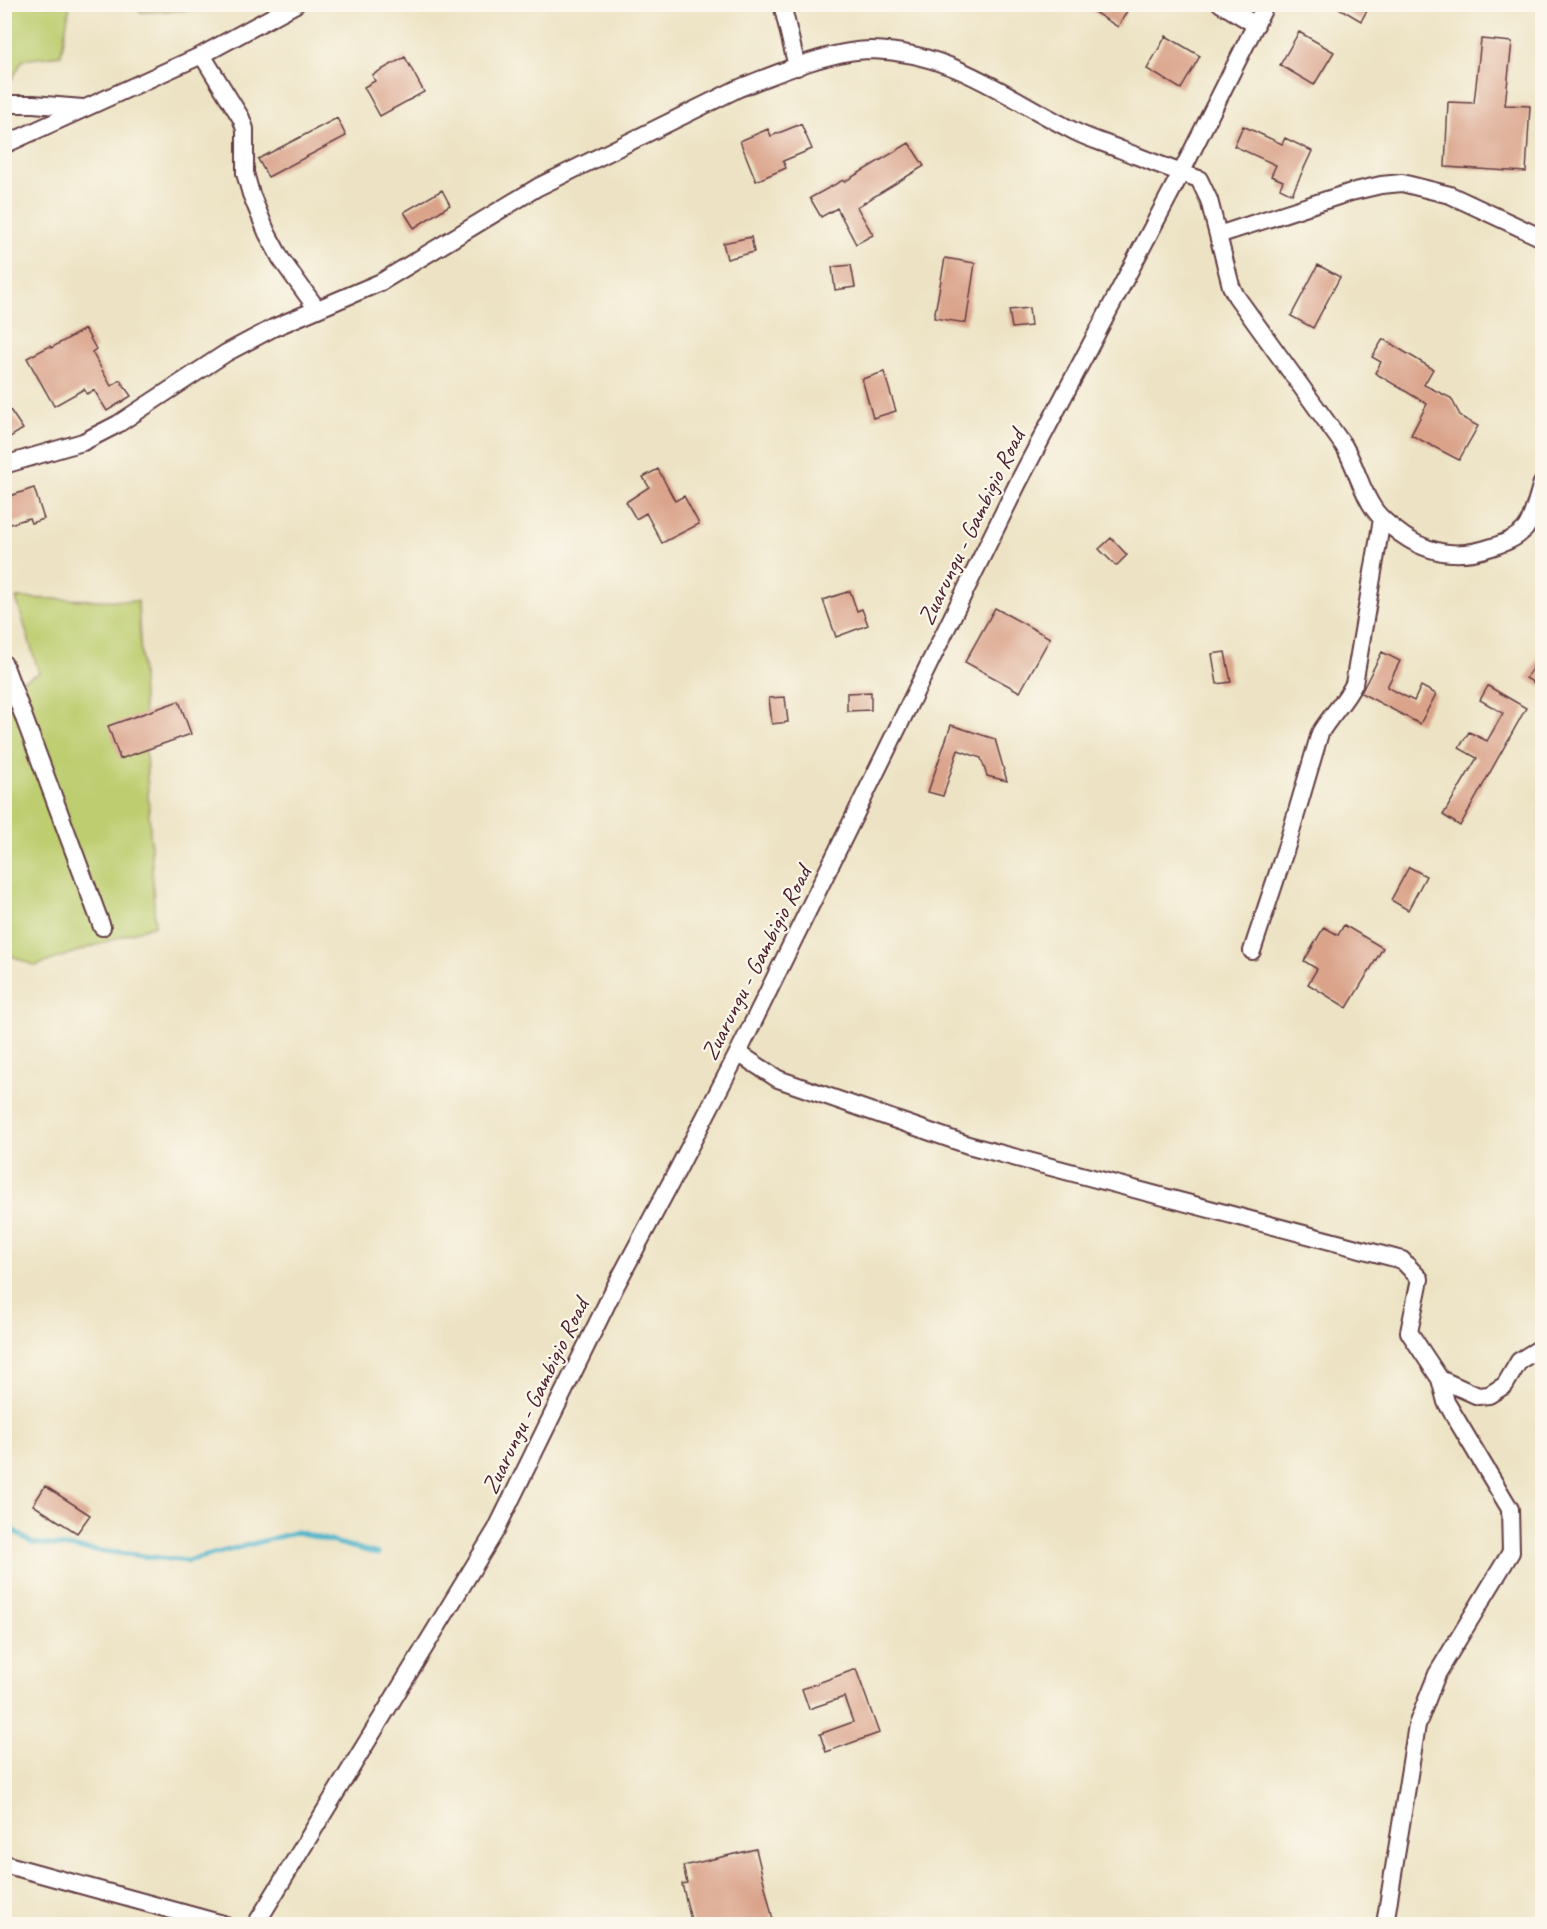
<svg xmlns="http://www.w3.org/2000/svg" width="1547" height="1929" viewBox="0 0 1547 1929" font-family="Caveat,sans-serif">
<rect width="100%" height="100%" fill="#fbf7ec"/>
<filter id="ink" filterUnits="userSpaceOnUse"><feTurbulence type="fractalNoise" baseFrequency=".0167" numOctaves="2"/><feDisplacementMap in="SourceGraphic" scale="12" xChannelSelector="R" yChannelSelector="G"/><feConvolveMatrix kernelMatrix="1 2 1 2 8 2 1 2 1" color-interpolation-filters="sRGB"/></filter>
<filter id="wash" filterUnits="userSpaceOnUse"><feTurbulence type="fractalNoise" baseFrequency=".008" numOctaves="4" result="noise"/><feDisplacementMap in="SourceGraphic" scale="24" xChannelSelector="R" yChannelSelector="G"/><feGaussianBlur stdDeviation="1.35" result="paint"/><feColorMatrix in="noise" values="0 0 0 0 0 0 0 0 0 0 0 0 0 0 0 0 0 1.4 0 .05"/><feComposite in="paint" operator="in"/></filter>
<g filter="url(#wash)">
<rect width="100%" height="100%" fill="#ede3c4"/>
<path fill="#bdcd70" stroke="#84764e" stroke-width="1.5" d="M 5,4 L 70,5 L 61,55 L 23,60 L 6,89 L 4,88 Z
M 128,5 L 211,5 L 203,10 L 141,12 Z
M 16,598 L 138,601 L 155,925 L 35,966 L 5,953 L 4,689 L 39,673 Z"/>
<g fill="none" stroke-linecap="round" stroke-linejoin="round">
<path stroke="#4bb3ca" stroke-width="5" d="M 4,1524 L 32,1543 L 187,1561 L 297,1532 L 378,1554"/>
</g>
<g id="blocks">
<path fill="#daa38a" d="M 1081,4 L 1131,4 L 1118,27 Z
M 1332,4 L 1371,4 L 1361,21 Z
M 1299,32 L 1334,52 L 1314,85 L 1280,65 Z
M 1166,36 L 1200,56 L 1181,89 L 1147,69 Z
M 1481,39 L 1512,42 L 1505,105 L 1530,106 L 1526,172 L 1445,167 L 1448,102 L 1474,103 Z
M 405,57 L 424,92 L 380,116 L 364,87 L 375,81 L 372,75 Z
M 337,118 L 346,136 L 268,177 L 258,159 Z
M 801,124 L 812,149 L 783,161 L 786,168 L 756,181 L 740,141 L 768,129 L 771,136 Z
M 1243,126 L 1282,144 L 1285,138 L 1312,151 L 1292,194 L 1280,188 L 1283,181 L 1271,176 L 1276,165 L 1234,146 Z
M 909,143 L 924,166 L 857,207 L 873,235 L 856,244 L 837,208 L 821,217 L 810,198 L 843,180 L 844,182 Z
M 442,190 L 450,205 L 414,228 L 404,212 Z
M 751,237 L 754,252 L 727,259 L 723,243 Z
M 945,258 L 975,263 L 966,323 L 934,318 Z
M 851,265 L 855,287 L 835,290 L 832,267 Z
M 1318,265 L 1340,277 L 1313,328 L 1291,316 Z
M 1029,308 L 1031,326 L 1012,328 L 1009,310 Z
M 85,329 L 96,349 L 92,352 L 111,386 L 120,380 L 131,396 L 107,411 L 94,390 L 87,394 L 84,389 L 54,406 L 27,358 L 50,346 L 51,348 Z
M 1383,339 L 1433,369 L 1424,385 L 1451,398 L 1461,417 L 1478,426 L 1459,460 L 1411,435 L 1427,404 L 1375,373 L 1381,362 L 1372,357 Z
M 884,372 L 896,411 L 873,418 L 862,379 Z
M 4,401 L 23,429 L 4,441 Z
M 658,469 L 675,501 L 684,496 L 699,524 L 662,543 L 646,513 L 636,519 L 626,502 L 649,487 L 643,477 Z
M 34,488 L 44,519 L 31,523 L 29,518 L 4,526 L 4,498 Z
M 1111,538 L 1127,555 L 1116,566 L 1099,549 Z
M 850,591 L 857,611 L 862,609 L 868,625 L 836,637 L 823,600 Z
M 995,608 L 1050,638 L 1020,692 L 965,662 Z
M 1225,652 L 1231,682 L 1217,684 L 1212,654 Z
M 1382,652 L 1400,661 L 1387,687 L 1414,701 L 1421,686 L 1436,694 L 1420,724 L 1361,693 Z
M 1542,652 L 1542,688 L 1526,678 Z
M 1488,686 L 1526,708 L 1460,826 L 1443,815 L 1477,758 L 1459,748 L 1469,732 L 1487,741 L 1503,713 L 1480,700 Z
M 871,692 L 871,710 L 847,711 L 847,693 Z
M 785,697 L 788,722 L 772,724 L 769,698 Z
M 179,701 L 191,734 L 120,759 L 108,726 Z
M 951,725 L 995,739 L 1007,781 L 987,776 L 981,758 L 958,750 L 943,796 L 928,792 Z
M 1409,867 L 1426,876 L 1408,910 L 1391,900 Z
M 1344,925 L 1383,948 L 1347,1008 L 1308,984 L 1317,969 L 1304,961 L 1324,927 L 1338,935 Z
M 45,1486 L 90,1515 L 77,1533 L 33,1505 Z
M 856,1669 L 879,1733 L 826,1752 L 820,1734 L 853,1722 L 844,1697 L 809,1709 L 802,1689 Z
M 756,1849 L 774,1924 L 692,1924 L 682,1884 L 687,1883 L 683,1866 Z"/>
</g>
</g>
<g filter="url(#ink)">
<use href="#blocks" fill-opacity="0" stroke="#623c42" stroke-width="1.5"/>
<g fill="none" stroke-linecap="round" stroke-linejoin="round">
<defs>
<path id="street" d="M 782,4 L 797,67
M 1221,4 L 1256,25
M 202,55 L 241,118 L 245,129 L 245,173 L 251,194 L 267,233 L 281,259 L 317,309
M 4,104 L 33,104 L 83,108
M 4,145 L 202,55 L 296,4
M 1218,235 L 1351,192 L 1381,185 L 1402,183 L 1450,195 L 1542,238
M 4,465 L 83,442 L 118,424 L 226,353 L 273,328 L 381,282 L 538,187 L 737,89 C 775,74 831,50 872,50 C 953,52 1007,98 1076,132 C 1090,139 1105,143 1119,149 C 1145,159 1172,170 1199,179 L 1209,200 L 1231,286 L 1236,296 L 1344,446 C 1356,466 1361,491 1374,509 C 1379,517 1386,522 1393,528 C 1423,553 1455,560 1492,547 C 1504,543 1515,539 1524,530 C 1532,522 1538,495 1542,483
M 4,664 L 102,927
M 1252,951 L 1287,845 L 1320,733 C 1330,716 1345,702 1354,684 L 1382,519
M 738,1053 L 778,1079 L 968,1145 L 1402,1260 L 1420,1279 L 1409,1332 L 1440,1379 L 1478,1396 L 1489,1395 L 1505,1385 L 1519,1361 L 1542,1347
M 4,1864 L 223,1924
M 256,1924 L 496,1530 L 615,1287 L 677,1171 L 738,1053 L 1018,483 L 1181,173 L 1266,4
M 1385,1924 L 1417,1725 L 1437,1674 L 1511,1552 L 1510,1509 L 1446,1402 L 1440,1379"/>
</defs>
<use href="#street" stroke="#623c42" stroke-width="20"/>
<use href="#street" stroke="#fff" stroke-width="16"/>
</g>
</g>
<g text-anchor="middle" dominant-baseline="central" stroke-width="4.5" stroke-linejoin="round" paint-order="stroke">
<g font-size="24" fill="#4a1f2b" stroke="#fbf7ec">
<text transform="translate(971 527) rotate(-64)">Zuarungu - Gambigio Road</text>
<text transform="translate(756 963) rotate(-63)">Zuarungu - Gambigio Road</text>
<text transform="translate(535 1396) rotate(-64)">Zuarungu - Gambigio Road</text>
</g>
</g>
<rect width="1547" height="1929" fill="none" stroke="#fbf7ec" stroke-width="24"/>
</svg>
